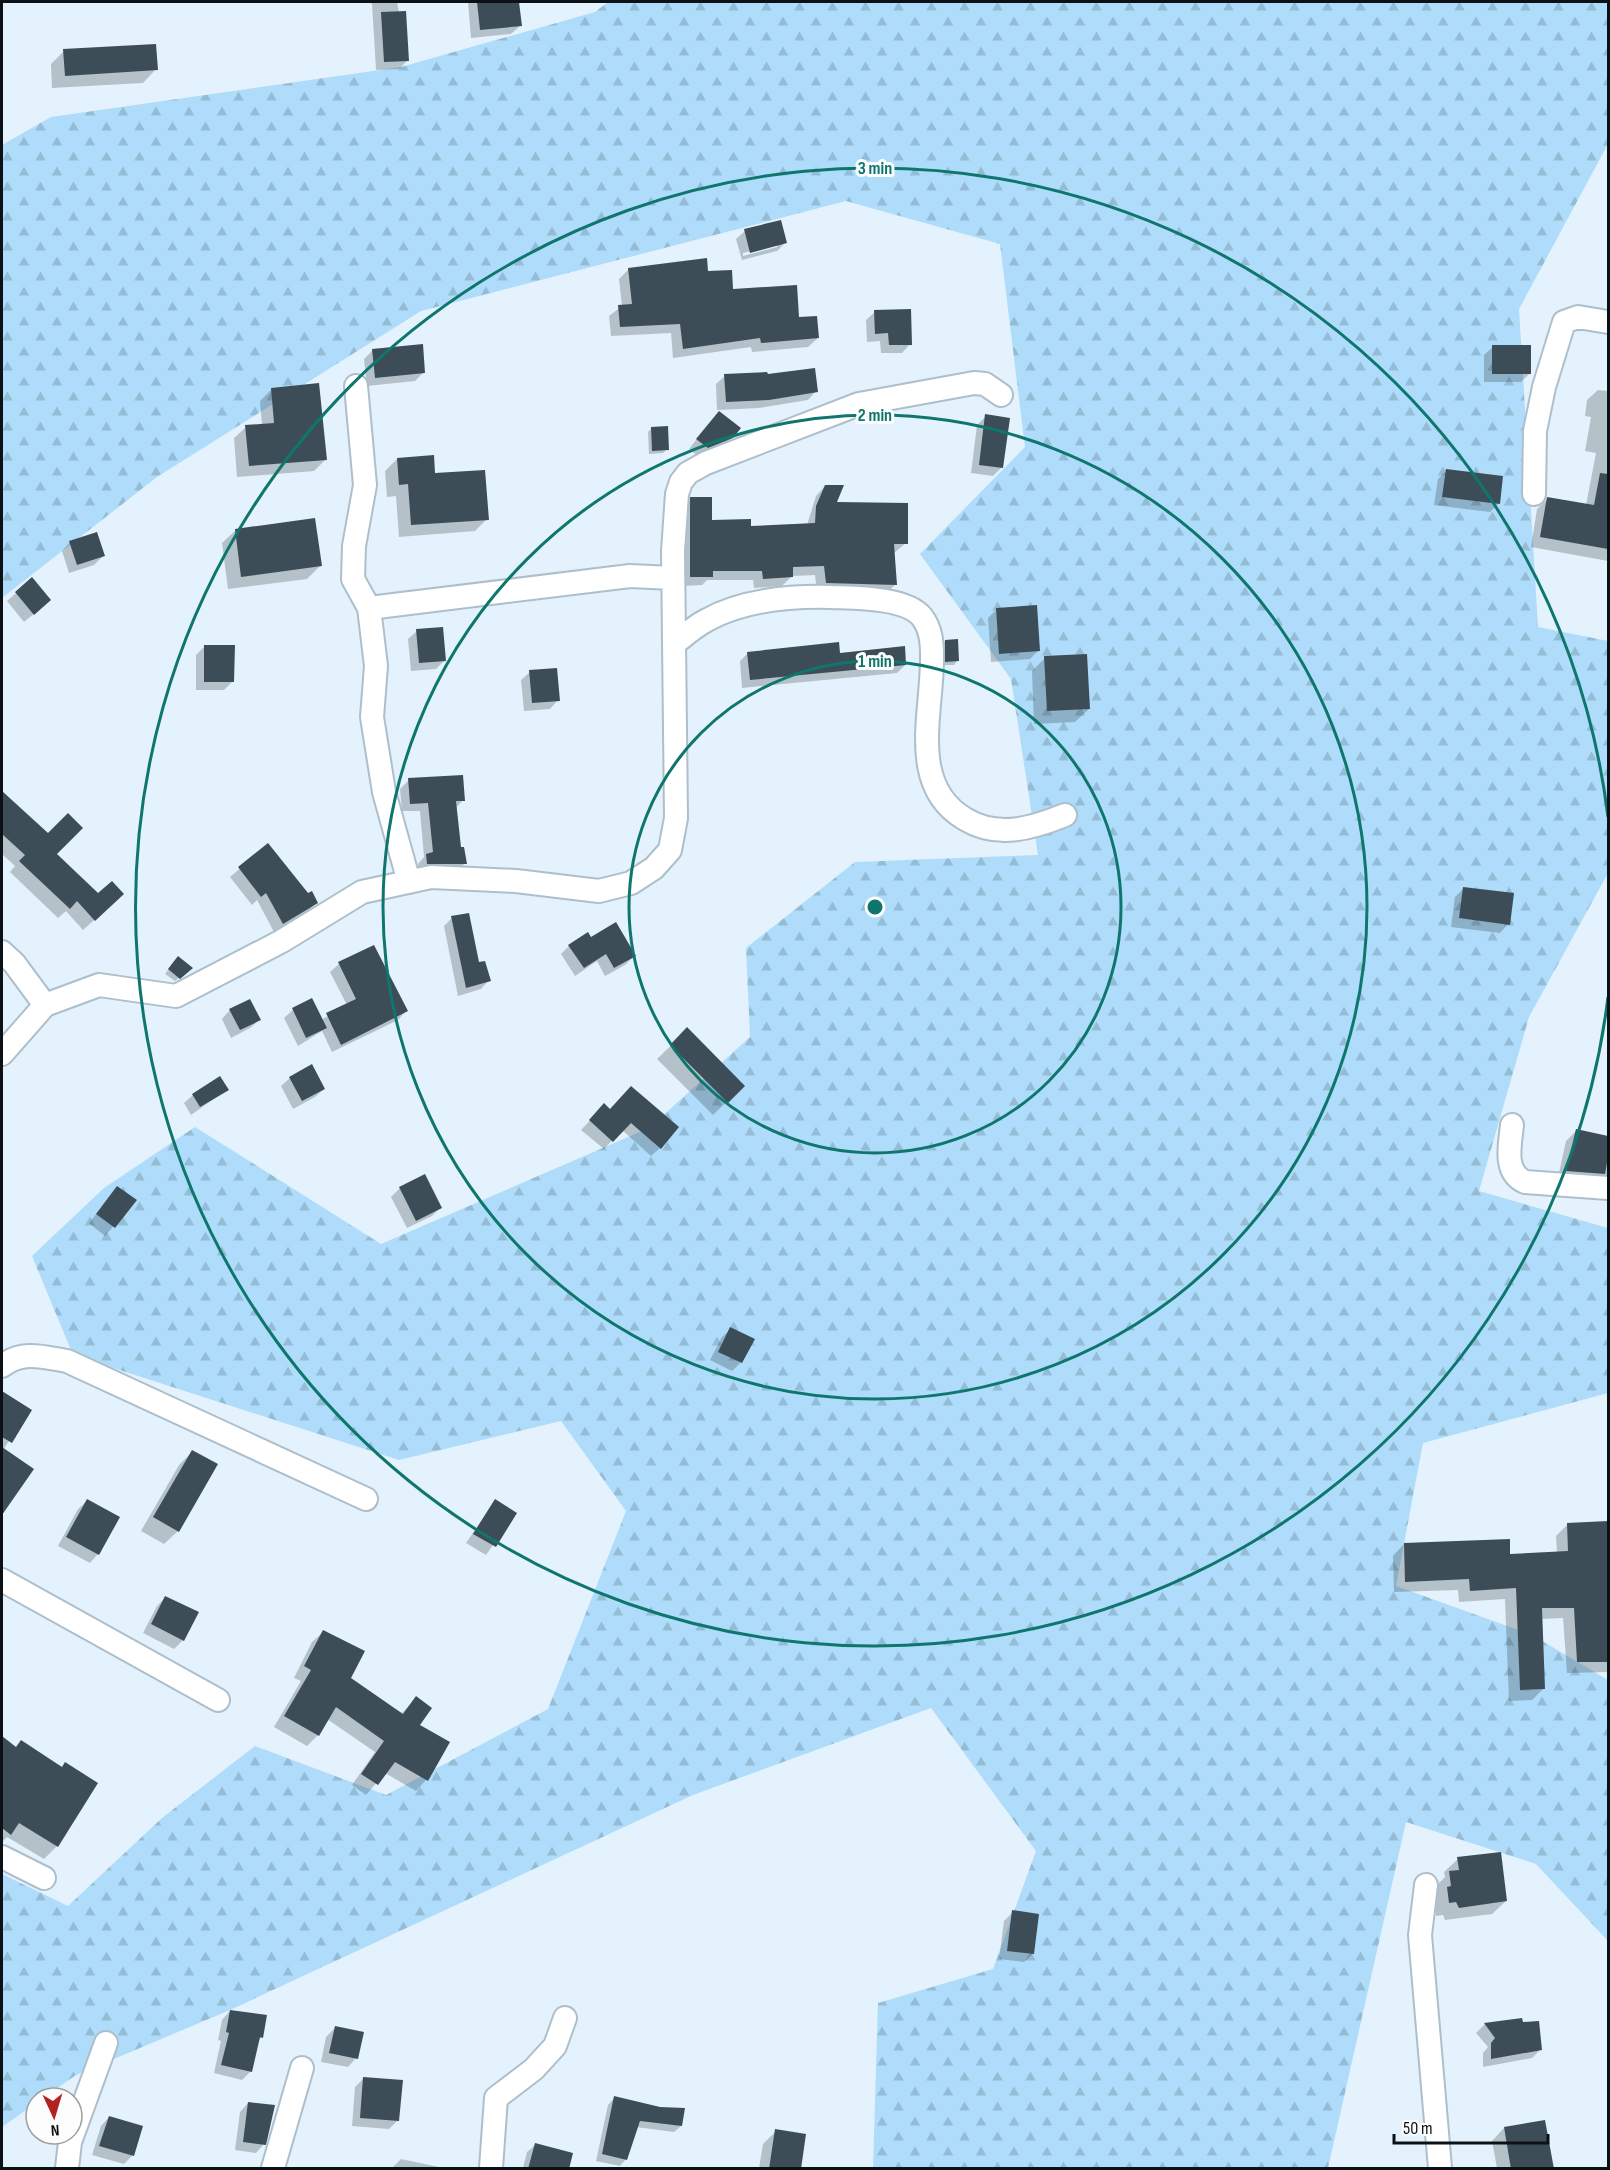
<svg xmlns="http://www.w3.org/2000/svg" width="1610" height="2170" viewBox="0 0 1610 2170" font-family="'Sofia Sans Condensed',sans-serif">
<defs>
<pattern id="forest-firs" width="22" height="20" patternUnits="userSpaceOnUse" patternTransform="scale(1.5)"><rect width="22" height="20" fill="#afdcfa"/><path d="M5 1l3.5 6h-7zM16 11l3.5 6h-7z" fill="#95bcd5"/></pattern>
</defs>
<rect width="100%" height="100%" fill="#e3f2fc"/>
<path fill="url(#forest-firs)" d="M 608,2 L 1608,2 L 1608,144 L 1519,309 L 1538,627 L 1608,641 L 1608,873 L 1529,1017 L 1479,1191 L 1608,1228 L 1608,1393 L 1423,1443 L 1396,1586 L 1532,1635 L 1608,1680 L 1608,1941 L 1536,1864 L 1406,1822 L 1328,2168 L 873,2168 L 878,2003 L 993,1969 L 1036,1851 L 931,1708 L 693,1795 L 230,2010 L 76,2075 L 43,2098 L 36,2098 L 36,2103 L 2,2127 L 2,1874 L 68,1906 L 162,1818 L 255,1746 L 386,1795 L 548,1709 L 626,1511 L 561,1421 L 399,1460 L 73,1355 L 32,1256 L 104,1188 L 195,1127 L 381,1244 L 649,1128 L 750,1037 L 746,948 L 855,862 L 1038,855 L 1011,679 L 920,554 L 1025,447 L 1000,244 L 846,201 L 421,311 L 157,477 L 2,598 L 2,145 L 51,117 L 401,67 L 595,12 Z"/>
<path fill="#0003" fill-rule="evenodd" d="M 369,2 L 397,2 L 408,60 L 399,69 L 376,70 L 372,4 Z
M 468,2 L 518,2 L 520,26 L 511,34 L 471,38 Z
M 64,51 L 156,69 L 143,83 L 52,88 L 51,64 Z
M 745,231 L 785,243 L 777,251 L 742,260 L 736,239 ZM 777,244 L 777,247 L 743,256 L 743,253 Z
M 629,269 L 707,273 L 732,290 L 798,319 L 818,338 L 808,347 L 752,352 L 751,347 L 673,358 L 671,333 L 611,336 L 609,316 L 622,306 L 619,279 Z
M 875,312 L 910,344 L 902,353 L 881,353 L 880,341 L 867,342 L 866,320 Z
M 1493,347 L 1529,374 L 1521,382 L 1484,382 L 1484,355 Z
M 373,350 L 424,372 L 415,381 L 367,386 L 364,359 Z
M 725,376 L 816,391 L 808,400 L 759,408 L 717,410 L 716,384 Z
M 272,389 L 326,459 L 314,471 L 237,477 L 234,438 L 246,427 L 262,425 L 260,401 Z
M 1598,390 L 1608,391 L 1608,561 L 1531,547 L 1537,509 L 1548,498 L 1586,505 L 1596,453 L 1585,451 L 1591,417 L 1585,416 L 1587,400 Z
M 986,416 L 1002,467 L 993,476 L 971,473 L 977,425 Z
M 711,421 L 732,437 L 723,446 L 698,456 L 689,449 Z
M 652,428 L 667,449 L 663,453 L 649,454 L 648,432 Z
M 397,459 L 434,475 L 487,519 L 475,531 L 399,537 L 396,496 L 387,497 L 385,471 Z
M 1446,471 L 1498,504 L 1490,512 L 1434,505 L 1438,479 Z
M 825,486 L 835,504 L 906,543 L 894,553 L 896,584 L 886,593 L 817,592 L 815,575 L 792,576 L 782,586 L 754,588 L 753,580 L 707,580 L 702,585 L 681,586 L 681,508 L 691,499 L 711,521 L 749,527 L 807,525 L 816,496 Z
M 236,530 L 320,566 L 307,579 L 228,589 L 222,543 Z
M 70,542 L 103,556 L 94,565 L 69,573 L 62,551 Z
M 32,579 L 41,608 L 24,622 L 7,601 Z
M 997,609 L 1039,650 L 1030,659 L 991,662 L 988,618 Z
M 417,631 L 444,661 L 436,669 L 411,671 L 408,639 Z
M 945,641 L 957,661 L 954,665 L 942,665 L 941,645 Z
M 205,646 L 233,681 L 224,690 L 196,690 L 196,655 Z
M 748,653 L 839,654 L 905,665 L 897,673 L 742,688 L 740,661 Z
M 1045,658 L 1089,709 L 1075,722 L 1034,724 L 1032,671 Z
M 530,672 L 558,700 L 550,709 L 524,711 L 521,680 Z
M 409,780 L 463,800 L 455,809 L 459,849 L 465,863 L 457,872 L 419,872 L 418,864 L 424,857 L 420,811 L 402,811 L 400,789 Z
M 3,794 L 55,854 L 111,905 L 83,930 L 66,911 L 58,918 L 10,872 L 15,866 L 2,854 Z
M 268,845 L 316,903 L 308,911 L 274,932 L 257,900 L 252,905 L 230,877 Z
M 1464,888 L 1508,924 L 1500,933 L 1451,927 L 1455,897 Z
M 452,918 L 489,980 L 481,989 L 458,996 L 444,926 Z
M 590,939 L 634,956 L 625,965 L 605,976 L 597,961 L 575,976 L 561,954 L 569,946 Z
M 174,962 L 188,971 L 175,981 L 165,974 Z
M 339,964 L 406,1011 L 398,1020 L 332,1052 L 322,1031 L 298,1046 L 284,1018 L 293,1010 L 312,1000 L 321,1020 L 347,1005 L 330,972 Z
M 230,1010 L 259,1020 L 250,1028 L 231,1038 L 222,1019 Z
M 687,1030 L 743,1086 L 713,1115 L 657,1059 Z
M 290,1078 L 324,1089 L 315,1097 L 293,1109 L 281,1086 Z
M 227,1090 L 191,1115 L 184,1103 L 193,1095 Z
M 623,1096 L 660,1148 L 651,1156 L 622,1130 L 604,1149 L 581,1130 L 596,1114 L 610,1110 Z
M 1577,1130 L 1608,1137 L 1608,1181 L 1557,1182 L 1566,1141 Z
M 425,1176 L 441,1207 L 432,1216 L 407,1228 L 391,1197 L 400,1188 Z
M 117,1188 L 135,1201 L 105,1236 L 89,1223 Z
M 731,1329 L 741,1362 L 732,1371 L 710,1360 L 722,1337 Z
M 2,1393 L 30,1410 L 3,1450 L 32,1469 L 2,1510 L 2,1454 L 4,1452 L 2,1450 Z
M 192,1452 L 178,1531 L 164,1544 L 141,1531 L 179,1465 Z
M 87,1501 L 98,1554 L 90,1563 L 58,1546 L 78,1509 Z
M 495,1501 L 515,1514 L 486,1555 L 466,1543 Z
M 1608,1523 L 1608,1672 L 1567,1673 L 1563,1618 L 1541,1619 L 1544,1688 L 1532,1700 L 1509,1701 L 1505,1599 L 1459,1602 L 1458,1590 L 1394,1592 L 1393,1556 L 1404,1544 L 1509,1555 L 1557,1553 L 1556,1536 L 1568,1524 Z
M 165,1598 L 183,1640 L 174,1649 L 143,1633 L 157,1606 Z
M 323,1632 L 349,1679 L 401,1714 L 416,1698 L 426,1780 L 416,1791 L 385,1773 L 366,1795 L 352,1785 L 375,1752 L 327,1719 L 318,1735 L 307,1746 L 274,1727 L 301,1681 L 294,1678 L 312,1642 Z
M 2,1738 L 15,1748 L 57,1846 L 44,1859 L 7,1837 L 2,1842 Z
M 1458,1859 L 1506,1901 L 1492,1914 L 1445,1920 L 1443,1915 L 1436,1916 L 1436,1886 L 1445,1877 L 1444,1872 Z
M 1013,1912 L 1033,1954 L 1024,1962 L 999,1959 L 1004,1921 Z
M 230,2011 L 262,2037 L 258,2041 L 251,2071 L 242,2080 L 214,2073 L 221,2041 L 218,2040 L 222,2020 Z
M 1520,2020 L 1540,2050 L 1532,2058 L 1483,2067 L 1483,2053 L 1488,2047 L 1476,2033 L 1485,2024 Z
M 335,2028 L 356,2058 L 348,2067 L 321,2062 L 326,2037 Z
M 364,2078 L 398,2120 L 389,2129 L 352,2126 L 355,2087 Z
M 614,2098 L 681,2126 L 674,2132 L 636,2127 L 626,2159 L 620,2166 L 596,2161 L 608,2105 Z
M 248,2103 L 264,2144 L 256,2153 L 235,2150 L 240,2112 Z
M 109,2117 L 132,2156 L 124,2164 L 92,2155 L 101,2126 Z
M 1504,2128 L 1552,2168 L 1497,2168 L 1492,2141 Z
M 776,2131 L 799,2168 L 759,2168 L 763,2144 Z
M 535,2145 L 568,2168 L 523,2168 L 527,2152 Z
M 401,2159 L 444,2168 L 392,2168 Z"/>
<path fill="#3d4d57" d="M 477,2 L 519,2 L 522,26 L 480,30 Z
M 406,11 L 409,61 L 384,62 L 381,12 Z
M 156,44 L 158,70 L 65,76 L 63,49 Z
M 781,220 L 787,243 L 750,253 L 744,229 Z
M 707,258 L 708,271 L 732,270 L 733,289 L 797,285 L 799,317 L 817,316 L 819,338 L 761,343 L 760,338 L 683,349 L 680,324 L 620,327 L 618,305 L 632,304 L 628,268 Z
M 911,309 L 912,345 L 889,345 L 888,333 L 875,334 L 874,310 Z
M 423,344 L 425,373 L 375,378 L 372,349 Z
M 1492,345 L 1531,345 L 1531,374 L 1492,374 Z
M 815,368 L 818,392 L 769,400 L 726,402 L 724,374 L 767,372 L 768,374 Z
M 319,383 L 327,460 L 249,466 L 245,425 L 274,423 L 271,388 Z
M 719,411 L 741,428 L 733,438 L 708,448 L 696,439 Z
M 985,414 L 1010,418 L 1003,468 L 979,465 Z
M 668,426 L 669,450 L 652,451 L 651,427 Z
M 434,455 L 435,473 L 485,470 L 489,520 L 411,525 L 408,484 L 399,485 L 397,458 Z
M 1446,469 L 1503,476 L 1500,504 L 1442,497 Z
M 1600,473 L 1608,474 L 1608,549 L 1540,537 L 1547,497 L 1594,505 Z
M 825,485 L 844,485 L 837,502 L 908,503 L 908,544 L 894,544 L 897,585 L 826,583 L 824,566 L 793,567 L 793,577 L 763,579 L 762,571 L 713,571 L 713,577 L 690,577 L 690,497 L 712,497 L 712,520 L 751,519 L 751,526 L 815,523 L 816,506 Z
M 315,518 L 322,566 L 241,577 L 235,529 Z
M 97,532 L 105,556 L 77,565 L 69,541 Z
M 32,577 L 51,600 L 34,615 L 15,592 Z
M 1037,605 L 1040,651 L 999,654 L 996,608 Z
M 443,627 L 446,661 L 419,663 L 416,629 Z
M 958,639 L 959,661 L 945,662 L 945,640 Z
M 839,642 L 840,653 L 905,646 L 906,665 L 750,680 L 747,652 Z
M 204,645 L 235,645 L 234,682 L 204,682 Z
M 1087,654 L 1090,709 L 1047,711 L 1044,656 Z
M 557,668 L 560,701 L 532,703 L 529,670 Z
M 463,775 L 465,801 L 456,801 L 461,847 L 464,847 L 467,864 L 427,864 L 426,854 L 433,852 L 428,803 L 410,804 L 408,778 Z
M 2,791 L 48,833 L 68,813 L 83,828 L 57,854 L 98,893 L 112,881 L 124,894 L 95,921 L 77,901 L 70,909 L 19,861 L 25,855 L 2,834 Z
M 268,843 L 308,893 L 312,891 L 318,903 L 283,924 L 266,893 L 261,897 L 238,867 Z
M 1463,887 L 1514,893 L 1510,925 L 1459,918 Z
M 469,913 L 479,962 L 485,961 L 491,981 L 466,988 L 451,916 Z
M 616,922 L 636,956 L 614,968 L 606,954 L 584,968 L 568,945 L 588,932 L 591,937 Z
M 374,945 L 408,1011 L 341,1045 L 326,1013 L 356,999 L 338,962 Z
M 178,956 L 193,968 L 180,979 L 168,969 Z
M 312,998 L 327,1028 L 306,1038 L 292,1008 Z
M 250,999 L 261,1020 L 240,1030 L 229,1009 Z
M 687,1027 L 745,1086 L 728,1103 L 670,1045 Z
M 312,1064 L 325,1089 L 302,1101 L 289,1077 Z
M 220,1076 L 229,1090 L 200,1107 L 192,1094 Z
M 631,1086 L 679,1127 L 661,1149 L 631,1123 L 613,1142 L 589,1120 L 604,1103 L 610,1109 Z
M 1576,1129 L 1608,1136 L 1608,1157 L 1605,1174 L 1566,1171 Z
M 425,1174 L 442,1208 L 416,1221 L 399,1187 Z
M 117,1186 L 137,1200 L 115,1228 L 96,1214 Z
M 730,1327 L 755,1339 L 742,1363 L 718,1352 Z
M 2,1391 L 32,1410 L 12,1443 L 2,1437 Z
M 2,1447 L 34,1469 L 2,1515 Z
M 192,1450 L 218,1464 L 179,1532 L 153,1517 Z
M 87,1499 L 120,1517 L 99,1555 L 66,1537 Z
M 495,1499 L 517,1513 L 496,1547 L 473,1534 Z
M 1608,1521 L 1608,1662 L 1577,1662 L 1574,1608 L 1542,1608 L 1545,1689 L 1520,1690 L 1516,1588 L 1470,1591 L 1469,1579 L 1405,1582 L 1404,1543 L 1510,1539 L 1510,1554 L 1568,1551 L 1567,1523 Z
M 165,1596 L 199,1612 L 184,1641 L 151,1624 Z
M 323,1630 L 365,1651 L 351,1678 L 403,1714 L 416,1696 L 432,1708 L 420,1725 L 450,1742 L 428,1781 L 395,1762 L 378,1785 L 361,1774 L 384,1741 L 336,1707 L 319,1736 L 284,1716 L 311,1670 L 304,1666 Z
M 2,1736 L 16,1747 L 21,1740 L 62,1767 L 65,1762 L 98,1783 L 58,1847 L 19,1823 L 11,1835 L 2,1828 Z
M 1501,1852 L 1507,1901 L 1459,1908 L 1456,1902 L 1449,1903 L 1447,1887 L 1451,1886 L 1449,1871 L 1459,1870 L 1457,1857 Z
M 1012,1910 L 1039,1914 L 1034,1954 L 1007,1951 Z
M 230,2010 L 267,2015 L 263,2038 L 260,2037 L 252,2072 L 221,2065 L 229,2033 L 226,2032 Z
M 1522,2018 L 1523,2022 L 1539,2021 L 1542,2050 L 1491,2059 L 1491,2043 L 1495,2038 L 1484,2023 Z
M 335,2026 L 364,2032 L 358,2059 L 329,2053 Z
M 363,2077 L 403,2080 L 399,2121 L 360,2118 Z
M 614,2096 L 660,2107 L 685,2108 L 682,2126 L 640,2121 L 627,2160 L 602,2154 Z
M 248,2102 L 275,2105 L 266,2145 L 243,2142 Z
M 109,2116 L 143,2126 L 134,2156 L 99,2146 Z
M 1545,2120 L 1554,2169 L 1511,2169 L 1504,2127 Z
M 775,2129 L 806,2134 L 801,2169 L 769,2169 Z
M 535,2143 L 573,2153 L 569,2169 L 528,2169 Z"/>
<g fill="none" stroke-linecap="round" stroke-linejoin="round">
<defs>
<path id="minor" d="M 356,386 L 365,485 L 354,546 L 353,579 L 369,608 L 376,666 L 372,717 L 384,792 L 409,882
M 1534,494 L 1535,431 L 1544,387 L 1564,322 L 1578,317 L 1608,322
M 369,608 L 630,576 L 673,578
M 674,644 C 684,636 695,626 707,620 C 743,600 791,596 831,597 C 854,598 906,597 922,617 C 931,629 932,642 932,656 C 933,711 907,785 965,819 C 998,839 1033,828 1065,815
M 2,952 L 14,963 L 45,1005
M 2,1054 L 45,1005 L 99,985 L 176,996 L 282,941 L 362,892 L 431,877 L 516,881 L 599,891 L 631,883 L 654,868 L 670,850 L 676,818 L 673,551 L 677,494 L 681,482 L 688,473 L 706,463 L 859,404 L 974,383 L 985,384 L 1001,395
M 1512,1125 C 1510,1145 1503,1172 1525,1182 L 1608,1188
M 2,1366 C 22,1350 43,1357 67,1361 L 366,1499
M 2,1580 L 218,1700
M 2,1857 L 44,1878
M 1426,1885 L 1420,1935 L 1440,2168
M 67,2168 L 70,2142 L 106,2043
M 273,2168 L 302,2068
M 491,2168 L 496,2098 L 534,2069 L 555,2046 L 565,2018"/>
</defs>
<use href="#minor" stroke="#adbfcb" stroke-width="26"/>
<use href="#minor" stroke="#fff" stroke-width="22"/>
</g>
<g fill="none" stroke="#0f766e" stroke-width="3">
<circle cx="875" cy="907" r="246"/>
<circle cx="875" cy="907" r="492"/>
<path d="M1608 997A739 739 0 1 1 1608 817"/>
</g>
<circle cx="875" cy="907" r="9" fill="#0f766e" stroke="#fdfdfd" stroke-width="3"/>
<g font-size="18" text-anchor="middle" font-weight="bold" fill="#0f766e" stroke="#fdfdfd" stroke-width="6" stroke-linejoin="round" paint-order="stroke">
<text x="875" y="174">3 min</text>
<text x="875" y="421">2 min</text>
<text x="875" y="667">1 min</text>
</g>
<rect width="1610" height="2170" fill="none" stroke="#0b1115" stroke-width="6"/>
<g transform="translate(54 2116) rotate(176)"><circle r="28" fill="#fdfdfd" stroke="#9c9fa0" stroke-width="1.5"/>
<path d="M0-4.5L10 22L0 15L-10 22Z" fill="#b32222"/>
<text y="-9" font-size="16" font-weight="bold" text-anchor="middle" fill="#0b1115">N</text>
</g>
<path d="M1394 2134v9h154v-9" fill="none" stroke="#0b1115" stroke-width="3"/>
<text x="1403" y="2134" font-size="18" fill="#0b1115" stroke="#fdfdfd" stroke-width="4.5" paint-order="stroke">50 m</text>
</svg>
